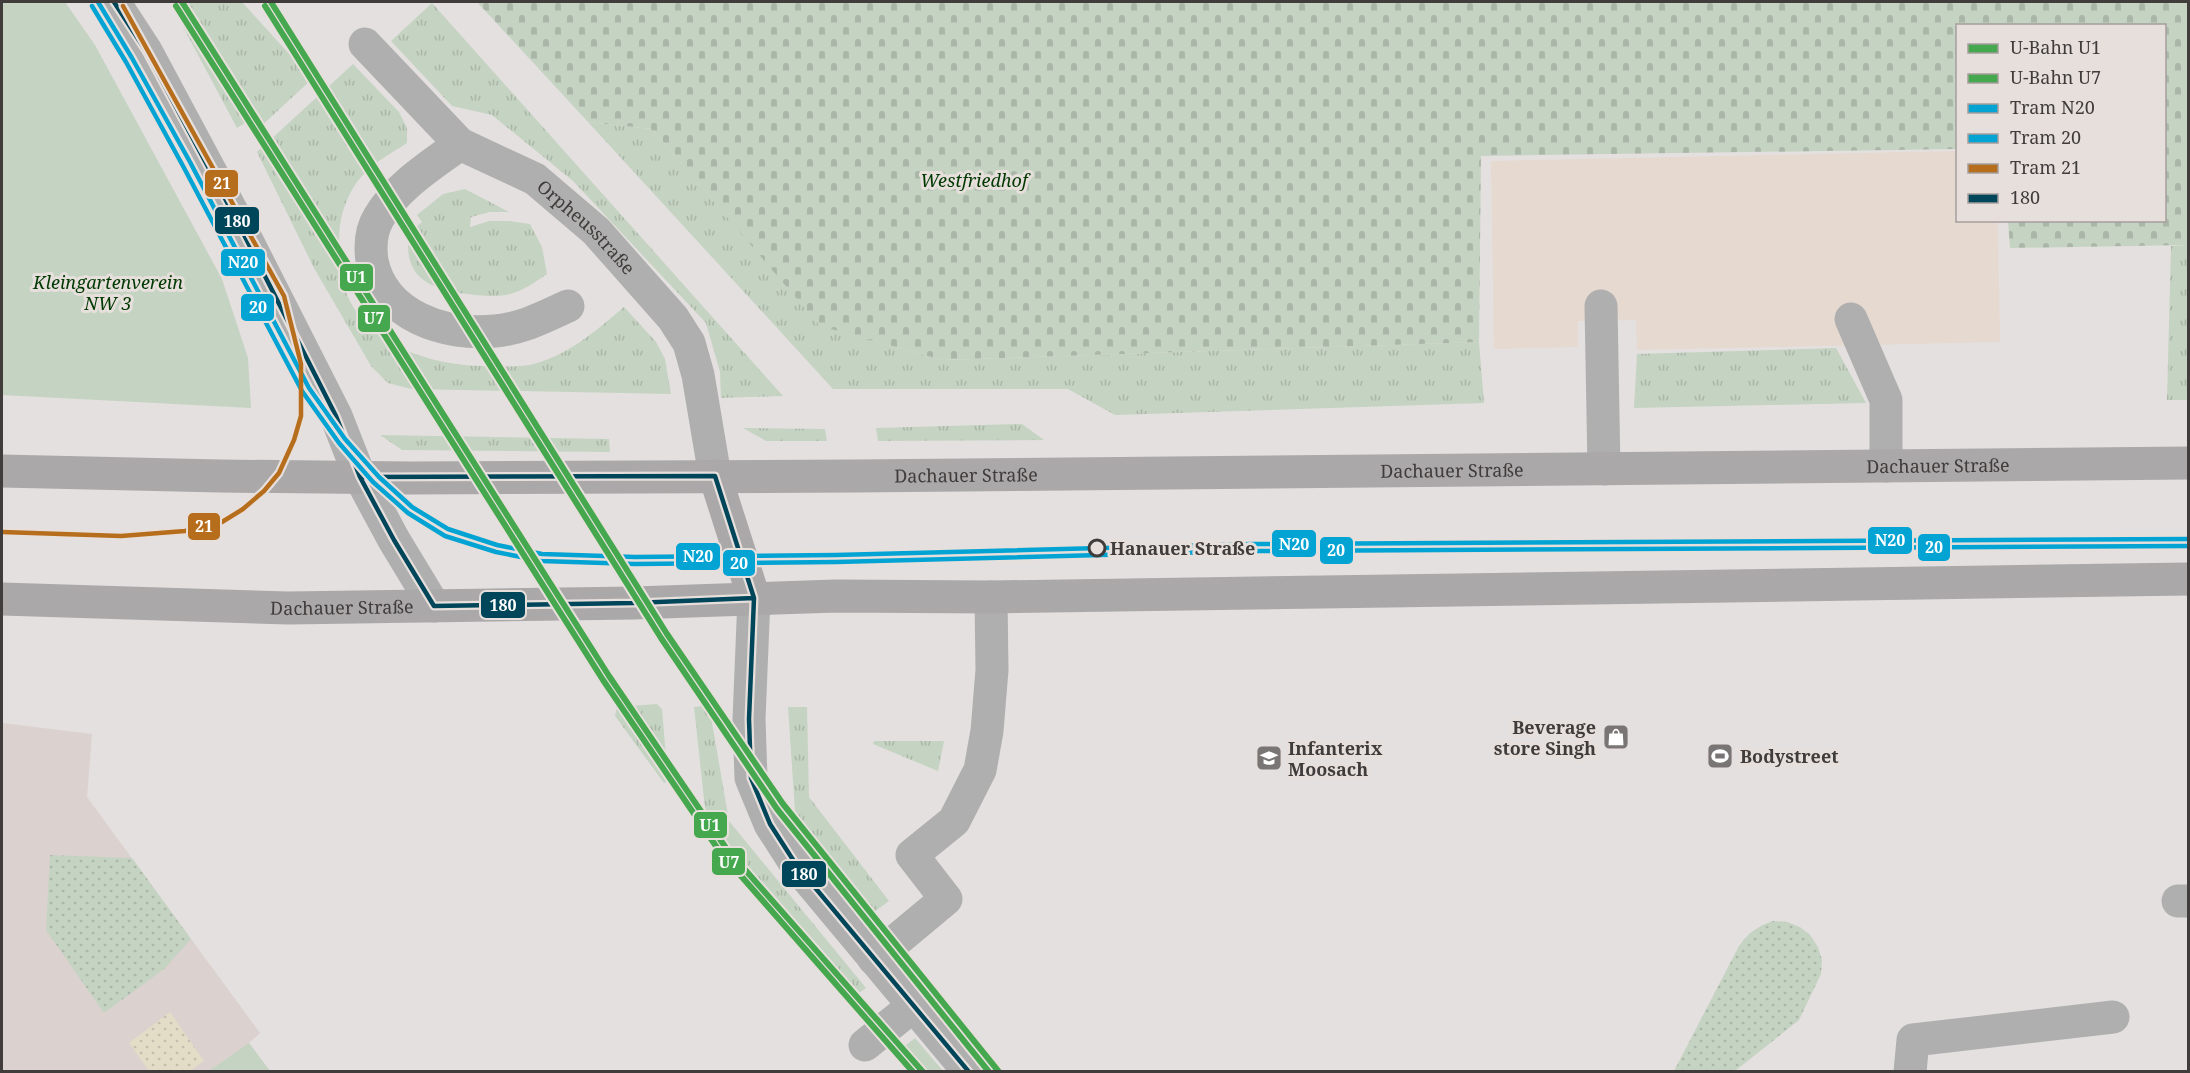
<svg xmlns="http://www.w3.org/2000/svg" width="2190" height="1073" viewBox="0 0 2190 1073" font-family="'Noto Serif',serif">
<defs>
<pattern id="grass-tufts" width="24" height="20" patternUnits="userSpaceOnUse" patternTransform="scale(1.5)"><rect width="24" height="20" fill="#c5d3c2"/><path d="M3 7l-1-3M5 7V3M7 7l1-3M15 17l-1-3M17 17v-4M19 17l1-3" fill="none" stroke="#aab6a8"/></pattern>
<pattern id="sand-dots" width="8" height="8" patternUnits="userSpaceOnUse" patternTransform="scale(1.5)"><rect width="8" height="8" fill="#e3dcc7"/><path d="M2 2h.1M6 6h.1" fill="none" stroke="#c4beac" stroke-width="1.8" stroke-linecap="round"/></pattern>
<pattern id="cemetery-stones" width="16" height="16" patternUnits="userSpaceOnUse" patternTransform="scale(1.5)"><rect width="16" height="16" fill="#c5d3c2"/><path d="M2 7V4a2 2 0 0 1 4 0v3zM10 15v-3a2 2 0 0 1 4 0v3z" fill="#aab6a8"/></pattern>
<pattern id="park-dots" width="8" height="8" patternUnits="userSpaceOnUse" patternTransform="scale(1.5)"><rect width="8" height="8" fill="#c5d3c2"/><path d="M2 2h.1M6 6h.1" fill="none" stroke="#aab6a8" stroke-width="1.8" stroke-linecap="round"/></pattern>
</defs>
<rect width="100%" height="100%" fill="#e4e0df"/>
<path fill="#e5d9d0" d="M 1957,151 L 1958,220 L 1998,221 L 2000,342 L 1637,350 L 1636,320 L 1578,321 L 1578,347 L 1494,349 L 1491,161 Z"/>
<path fill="#dbd1ce" d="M 2,723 L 92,734 L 87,797 L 260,1033 L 249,1043 L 270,1071 L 2,1072 Z"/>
<path fill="url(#grass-tufts)" d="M 180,2 L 242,2 L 312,79 L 258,129 L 250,120 L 237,128 L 181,23 L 189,17 Z
M 432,3 L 783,396 L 721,398 L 720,372 L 706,323 L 573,181 L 492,115 L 452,106 L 391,41 Z
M 353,64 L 399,112 L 407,128 L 407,143 C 390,154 369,165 357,182 C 341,205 337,230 340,256 C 340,264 340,272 342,279 C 356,343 429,366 487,366 C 502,366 522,368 537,363 C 571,353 598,329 624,307 L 656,342 L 665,359 L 671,394 L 411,389 L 388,383 L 371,366 L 314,268 L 257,152 Z
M 588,122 L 652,129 L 821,326 L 942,360 L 1479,342 L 1484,403 L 1115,415 L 1068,389 L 833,389 Z
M 465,189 L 509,212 L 490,212 L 471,217 L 470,227 L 489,221 L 509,221 L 530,224 L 542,247 L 547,274 C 534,283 521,292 506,295 C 485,298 442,293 425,281 C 409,271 404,248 412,232 C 414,228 419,225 422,222 L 417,215 L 443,194 Z
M 2188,245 L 2188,400 L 2167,400 L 2171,246 Z
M 1836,348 L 1866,403 L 1634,408 L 1637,354 Z
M 1022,424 L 1044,440 L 878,441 L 876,428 Z
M 743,428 L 825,429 L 827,441 L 766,441 Z
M 380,435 L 609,439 L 610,452 L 402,450 Z
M 657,704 L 662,709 L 668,781 L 664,783 L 615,716 L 617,707 Z
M 709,705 L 729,821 L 866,988 L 856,995 L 713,825 L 705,808 L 694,707 Z
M 788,707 L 807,707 L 809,797 L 889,901 L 873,913 L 819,850 L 795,811 Z
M 874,741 L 944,741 L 938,771 L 873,744 Z
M 915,1038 L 943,1071 L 920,1071 L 901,1049 Z"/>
<path fill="url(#sand-dots)" d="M 170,1012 L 204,1061 L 190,1071 L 149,1071 L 129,1043 Z"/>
<path fill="url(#cemetery-stones)" d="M 477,2 L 2188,2 L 2188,245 L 2010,248 L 2008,221 L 2164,220 L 2164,26 L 1958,26 L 1957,149 L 1481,156 L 1479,342 L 942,360 L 820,326 L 652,129 L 588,122 Z"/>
<path fill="url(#park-dots)" d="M 50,855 L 132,858 L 191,939 L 164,969 L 104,1013 L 46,930 Z
M 1773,921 L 1787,922 L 1800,927 L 1810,935 L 1818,947 L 1822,960 L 1821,974 L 1799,1020 L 1735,1071 L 1674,1071 L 1739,946 C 1749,932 1758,926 1773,921 Z"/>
<path fill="#c5d3c2" d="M 2,2 L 65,2 L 95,45 L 222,279 L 248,358 L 251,408 L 2,395 Z
M 249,1043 L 270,1071 L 209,1071 Z"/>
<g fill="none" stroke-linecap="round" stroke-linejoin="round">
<g stroke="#b0afaf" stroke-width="33">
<path d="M 114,2 L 146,51 L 237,221 L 336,416 L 360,477 L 394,540 L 434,606"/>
<path id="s1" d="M 365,44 L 460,144 L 535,179 L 596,231 L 673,318 L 689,343 L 698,375 L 715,476"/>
<path d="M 460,144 C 432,165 397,186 379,217 C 371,230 370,247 372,261 C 383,316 445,336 495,331 C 521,329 544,317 568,306"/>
<path d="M 1601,306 L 1604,469"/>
<path d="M 1851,319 L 1886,400 L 1886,466"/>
<path d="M 754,598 L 749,719 L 751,778 L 770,824 L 797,866 L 969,1072"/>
<path d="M 2178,901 L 2188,901"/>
<path d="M 874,959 L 946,899 L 912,855 L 954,821 L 980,770 L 987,731 L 992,670 L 991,597"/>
<path d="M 865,1045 L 913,1006"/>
<path d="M 1910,1072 L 1913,1040 L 2113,1017"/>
</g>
<g stroke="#aaa8a9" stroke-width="33">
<path id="s2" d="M 2,471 L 220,476 L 410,478 L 854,476 L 2188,463"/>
<path d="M 715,476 L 754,598"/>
<path id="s3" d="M 2,599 L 288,608 L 634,603 L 836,596 L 991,597 L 2188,579"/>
</g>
<defs>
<path id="bus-1" d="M 114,2 L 146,51 L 237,221 L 336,416 L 360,477 L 394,540 L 434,606 L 634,603 L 754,598
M 360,477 L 715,476 L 754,598 L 749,719 L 751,778 L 770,824 L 797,866 L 969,1072"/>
</defs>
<use href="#bus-1" stroke="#e7dfdc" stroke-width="9"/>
<use href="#bus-1" stroke="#00465a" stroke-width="4.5"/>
<defs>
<path id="tram-1" d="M 98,2 L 132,58 L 190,162 L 309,388 L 345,439 L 379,477 L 412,507 L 448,529 L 497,545 L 542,554 L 635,557 L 836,555 L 1252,544 L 2188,539"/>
<path id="tram-2" d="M 92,6 L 126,62 L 183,166 L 302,391 L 339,443 L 373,482 L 408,513 L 445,536 L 496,552 L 541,561 L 635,564 L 836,562 L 1252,551 L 2188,546"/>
<path id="tram-3" d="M 2,532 L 121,536 L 185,531 L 222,522 L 243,509 L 264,491 L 279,473 L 294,440 L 301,416 L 301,364 L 284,296 L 123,6"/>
</defs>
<use href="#tram-1" stroke="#e7dfdc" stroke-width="9"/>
<use href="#tram-2" stroke="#e7dfdc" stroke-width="9"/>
<use href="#tram-3" stroke="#e7dfdc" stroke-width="9"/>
<use href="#tram-1" stroke="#03a4d4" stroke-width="4.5"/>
<use href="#tram-2" stroke="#03a4d4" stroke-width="4.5"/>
<use href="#tram-3" stroke="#b66e1c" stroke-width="4.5"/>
<defs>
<path id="metro-1" d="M 182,2 L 609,676 L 726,848 L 923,1072
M 271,2 L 667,634 L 783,804 L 999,1072"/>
<path id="metro-2" d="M 176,6 L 603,680 L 720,852 L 913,1072
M 265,6 L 661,638 L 777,809 L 989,1072"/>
</defs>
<use href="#metro-1" stroke="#e7dfdc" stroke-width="10"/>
<use href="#metro-2" stroke="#e7dfdc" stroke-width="10"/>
<use href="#metro-1" stroke="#45a84e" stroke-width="6"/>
<use href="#metro-2" stroke="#45a84e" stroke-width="6"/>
</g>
<defs>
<symbol id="shop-square" viewBox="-11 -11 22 22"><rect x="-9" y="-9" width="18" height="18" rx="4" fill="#797574" stroke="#e7dfdc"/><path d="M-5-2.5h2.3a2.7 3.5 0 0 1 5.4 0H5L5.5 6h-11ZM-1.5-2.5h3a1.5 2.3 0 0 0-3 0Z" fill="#fff"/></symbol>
<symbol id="stadium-square" viewBox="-11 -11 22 22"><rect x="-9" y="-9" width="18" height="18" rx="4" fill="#797574" stroke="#e7dfdc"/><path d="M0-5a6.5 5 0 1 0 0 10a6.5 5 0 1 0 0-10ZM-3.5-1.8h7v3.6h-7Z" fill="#fff"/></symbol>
<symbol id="school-square" viewBox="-11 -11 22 22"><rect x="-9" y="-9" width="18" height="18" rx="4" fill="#797574" stroke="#e7dfdc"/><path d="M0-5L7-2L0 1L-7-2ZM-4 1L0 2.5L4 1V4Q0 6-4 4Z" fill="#fff"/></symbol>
</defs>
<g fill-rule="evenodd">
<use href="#shop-square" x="1601" y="722" width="30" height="30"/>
<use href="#stadium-square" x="1705" y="741" width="30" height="30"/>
<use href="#school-square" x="1254" y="743" width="30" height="30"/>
</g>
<circle fill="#e7dfdc" stroke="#3f3c3b" stroke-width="3" cx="1097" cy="548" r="8"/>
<g text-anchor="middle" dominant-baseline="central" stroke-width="6" stroke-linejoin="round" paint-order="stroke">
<g font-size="18" font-style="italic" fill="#003902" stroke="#e7dfdc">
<text x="974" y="180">Westfriedhof</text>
<text x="108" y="282">Kleingartenverein<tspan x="108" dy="21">NW 3</tspan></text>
</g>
<g font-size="18" fill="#3f3c3b" stroke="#e7dfdc">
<text stroke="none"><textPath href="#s1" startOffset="291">Orpheusstraße</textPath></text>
<text stroke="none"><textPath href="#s2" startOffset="1936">Dachauer Straße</textPath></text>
<text stroke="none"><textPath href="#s2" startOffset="1450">Dachauer Straße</textPath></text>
<text stroke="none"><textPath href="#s2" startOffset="964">Dachauer Straße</textPath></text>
<text stroke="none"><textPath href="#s3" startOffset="340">Dachauer Straße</textPath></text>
</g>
<g font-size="18" font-weight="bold" fill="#3f3c3b" stroke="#e7dfdc" text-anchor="start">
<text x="1110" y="548">Hanauer Straße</text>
</g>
<g font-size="18" font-weight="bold" fill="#3f3c3b" stroke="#e7dfdc" text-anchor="start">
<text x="1596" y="727" text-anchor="end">Beverage<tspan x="1596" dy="21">store Singh</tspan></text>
<text x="1288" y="748">Infanterix<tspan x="1288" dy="21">Moosach</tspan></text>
<text x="1740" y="756">Bodystreet</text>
</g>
</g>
<g stroke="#e7dfdc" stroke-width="2">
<rect x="204" y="169" width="35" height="29" rx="6" fill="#b66e1c"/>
<rect x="214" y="206" width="46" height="29" rx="6" fill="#00465a"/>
<rect x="220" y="248" width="46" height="29" rx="6" fill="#03a4d4"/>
<rect x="339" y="263" width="35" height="29" rx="6" fill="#45a84e"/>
<rect x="240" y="293" width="35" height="29" rx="6" fill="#03a4d4"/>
<rect x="357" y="304" width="34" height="29" rx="6" fill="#45a84e"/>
<rect x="187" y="512" width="34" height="29" rx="6" fill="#b66e1c"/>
<rect x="1867" y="526" width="46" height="29" rx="6" fill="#03a4d4"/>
<rect x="1271" y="529" width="46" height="29" rx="6" fill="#03a4d4"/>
<rect x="1917" y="533" width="34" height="29" rx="6" fill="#03a4d4"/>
<rect x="1319" y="536" width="35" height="29" rx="6" fill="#03a4d4"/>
<rect x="675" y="542" width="46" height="29" rx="6" fill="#03a4d4"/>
<rect x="722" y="549" width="34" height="28" rx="6" fill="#03a4d4"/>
<rect x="480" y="591" width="46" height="28" rx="6" fill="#00465a"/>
<rect x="693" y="811" width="35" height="28" rx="6" fill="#45a84e"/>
<rect x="711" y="847" width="35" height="29" rx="6" fill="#45a84e"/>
<rect x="781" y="860" width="46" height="28" rx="6" fill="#00465a"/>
</g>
<g font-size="16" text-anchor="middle" font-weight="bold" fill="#fff">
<text x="222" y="189">21</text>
<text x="237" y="227">180</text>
<text x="243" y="268">N20</text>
<text x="356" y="283">U1</text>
<text x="258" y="313">20</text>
<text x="374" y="324">U7</text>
<text x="204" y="532">21</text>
<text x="1890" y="546">N20</text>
<text x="1294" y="550">N20</text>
<text x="1934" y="553">20</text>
<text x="1336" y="556">20</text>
<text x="698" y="562">N20</text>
<text x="739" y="569">20</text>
<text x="503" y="611">180</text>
<text x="710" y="831">U1</text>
<text x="729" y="868">U7</text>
<text x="804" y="880">180</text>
</g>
<rect width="2190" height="1073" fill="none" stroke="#3f3c3b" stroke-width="6"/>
<rect x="1956" y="24" width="210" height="198" fill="#e7dfdc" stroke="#a49e9c" stroke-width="1.5"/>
<rect x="1968" y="44" width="30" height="9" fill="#45a84e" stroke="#a49e9c" stroke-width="1.5"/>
<text x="2010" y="54" font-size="18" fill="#3f3c3b">U-Bahn U1</text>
<rect x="1968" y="74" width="30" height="9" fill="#45a84e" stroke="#a49e9c" stroke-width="1.5"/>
<text x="2010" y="84" font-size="18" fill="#3f3c3b">U-Bahn U7</text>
<rect x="1968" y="104" width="30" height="9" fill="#03a4d4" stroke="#a49e9c" stroke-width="1.5"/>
<text x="2010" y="114" font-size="18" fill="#3f3c3b">Tram N20</text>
<rect x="1968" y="134" width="30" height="9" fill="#03a4d4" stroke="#a49e9c" stroke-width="1.5"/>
<text x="2010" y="144" font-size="18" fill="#3f3c3b">Tram 20</text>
<rect x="1968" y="164" width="30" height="9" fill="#b66e1c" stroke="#a49e9c" stroke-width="1.5"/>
<text x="2010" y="174" font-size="18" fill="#3f3c3b">Tram 21</text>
<rect x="1968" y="194" width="30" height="9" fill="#00465a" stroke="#a49e9c" stroke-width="1.5"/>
<text x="2010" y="204" font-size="18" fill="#3f3c3b">180</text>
</svg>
